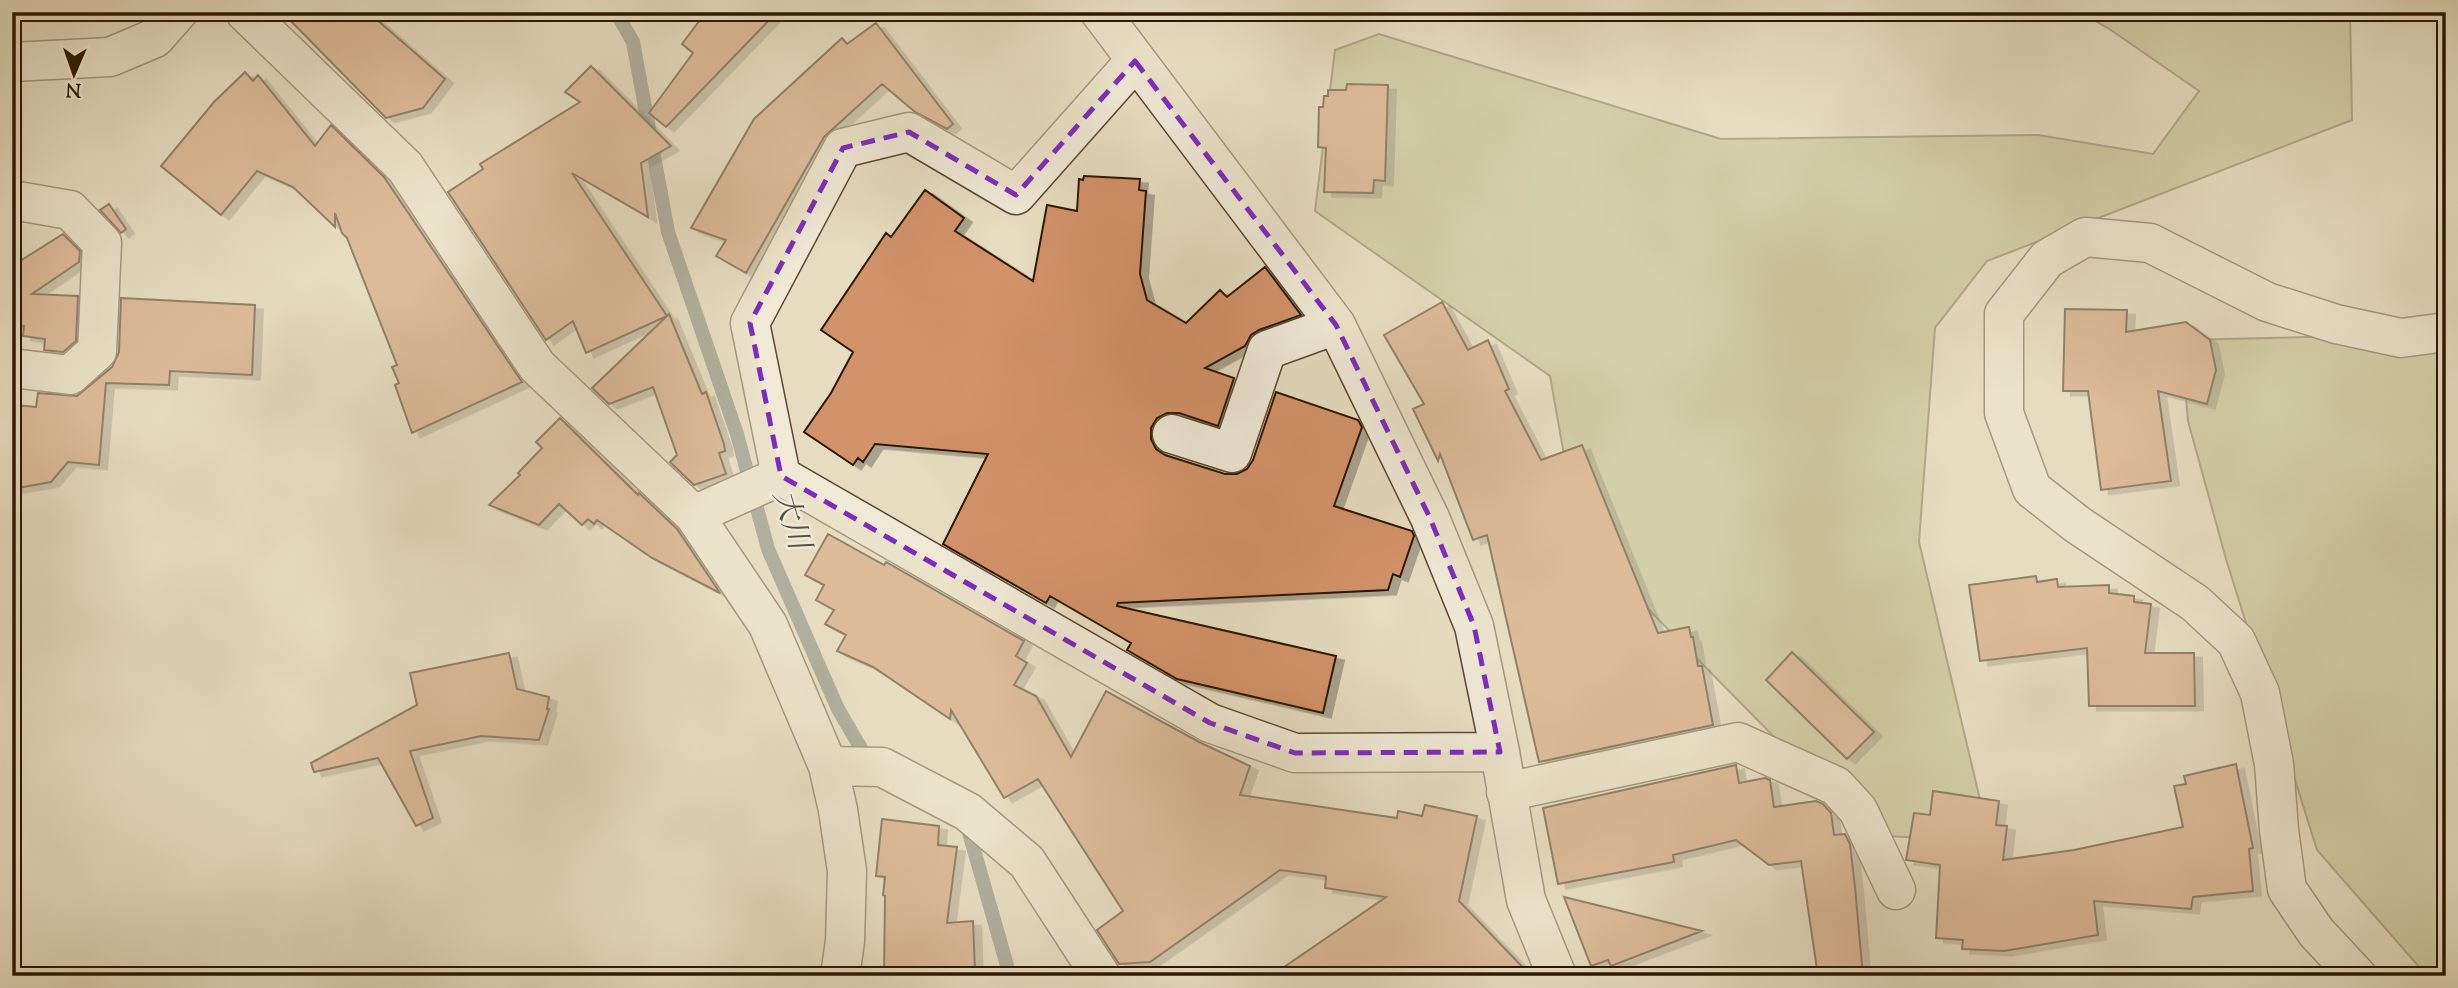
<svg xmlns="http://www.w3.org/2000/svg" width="2458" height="988" viewBox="0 0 2458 988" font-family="'Sorts Mill Goudy','Noto Serif JP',serif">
<defs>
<filter id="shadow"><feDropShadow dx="8" dy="4.5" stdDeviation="0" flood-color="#0004"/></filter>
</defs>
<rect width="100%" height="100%" fill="#e6ddc0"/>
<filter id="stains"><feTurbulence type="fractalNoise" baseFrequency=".00286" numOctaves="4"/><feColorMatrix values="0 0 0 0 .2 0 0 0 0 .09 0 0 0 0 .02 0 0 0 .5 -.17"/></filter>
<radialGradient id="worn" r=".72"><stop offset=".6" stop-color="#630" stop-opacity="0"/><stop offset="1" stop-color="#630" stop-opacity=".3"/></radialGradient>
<path fill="#bcbf8d" stroke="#746b48" stroke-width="2" d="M 2079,12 L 2350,12 L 2352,120 L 1987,261 L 1935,328 L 1919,542 L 1990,842 L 1871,835 L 1579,539 L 1550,376 L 1315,211 L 1335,50 L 1379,34 L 1721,139 L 2038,135 L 2153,154 L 2199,91 L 2108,28 Z
M 2446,334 L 2446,976 L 2427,976 L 2317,850 L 2226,559 L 2188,421 L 2181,340 Z"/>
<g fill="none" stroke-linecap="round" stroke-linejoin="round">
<path stroke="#6f7873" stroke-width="14" d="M 616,12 L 633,42 L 668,232 L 737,434 L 768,549 L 838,709 L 869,762
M 966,822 L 1010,976"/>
</g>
<path fill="#d2926b" stroke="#2c1702" stroke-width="2" filter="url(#shadow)" d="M 282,12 L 368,12 L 445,79 L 423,108 L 386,118 Z
M 706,12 L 777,12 L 666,127 L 649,113 L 693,53 L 682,44 Z
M 876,23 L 953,124 L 947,129 L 915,112 L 882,84 L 824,137 L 746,273 L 716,256 L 726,240 L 691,228 L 754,119 L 842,38 L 847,44 Z
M 591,66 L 671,146 L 641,163 L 648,217 L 572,173 L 667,316 L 669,314 L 702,394 L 706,392 L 724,444 L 725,451 L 719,453 L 726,474 L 694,485 L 670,462 L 677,455 L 653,387 L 609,404 L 592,388 L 667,316 L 586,353 L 573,321 L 546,340 L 448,192 L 483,169 L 480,164 L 580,102 L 565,92 Z
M 245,72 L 253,81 L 258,75 L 315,146 L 331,125 L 384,177 L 522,382 L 412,433 L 395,385 L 399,383 L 392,367 L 397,365 L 347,238 L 342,233 L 335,213 L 335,227 L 293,187 L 257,171 L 221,215 L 161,166 L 214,102 Z
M 1347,84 L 1388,85 L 1385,181 L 1374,180 L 1373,193 L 1324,192 L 1326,148 L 1318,147 L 1319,107 L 1323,107 L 1324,96 L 1328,96 L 1328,90 L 1346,90 Z
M 1084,176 L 1140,179 L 1139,190 L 1146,191 L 1140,274 L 1147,300 L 1186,323 L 1220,290 L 1227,297 L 1265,267 L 1301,315 L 1259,330 L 1251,335 L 1245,346 L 1205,368 L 1234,378 L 1218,426 L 1179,413 L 1167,413 L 1157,418 L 1151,428 L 1151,439 L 1156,449 L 1165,455 L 1225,474 L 1237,474 L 1247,469 L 1253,460 L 1276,392 L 1358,420 L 1362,427 L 1334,506 L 1412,531 L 1414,536 L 1400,577 L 1393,574 L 1388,590 L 1118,603 L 1117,606 L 1336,656 L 1323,713 L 1177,679 L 1127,650 L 1131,643 L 1050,596 L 1046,603 L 943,544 L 988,454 L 875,444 L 863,462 L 858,458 L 853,465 L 804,432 L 831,393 L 853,352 L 821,330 L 886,233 L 891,237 L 925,190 L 964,218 L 955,231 L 1033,281 L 1047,205 L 1077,211 L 1079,179 L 1083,180 Z
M 109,204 L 126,229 L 121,233 L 100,210 Z
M 63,234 L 80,251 L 79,262 L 32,294 L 78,296 L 76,341 L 63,352 L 44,350 L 45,339 L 23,336 L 24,326 L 12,325 L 12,266 Z
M 121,298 L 255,305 L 252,375 L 170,371 L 169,385 L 106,383 L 99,465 L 68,462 L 51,482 L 12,489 L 12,430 L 16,405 L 36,407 L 38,393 L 77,396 L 112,367 L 119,352 Z
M 1442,302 L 1468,350 L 1488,340 L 1509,389 L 1505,391 L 1541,460 L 1582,445 L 1658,633 L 1689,627 L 1691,637 L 1693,637 L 1698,666 L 1702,666 L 1713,725 L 1539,762 L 1487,535 L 1473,540 L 1440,454 L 1438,461 L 1413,409 L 1424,404 L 1384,335 Z
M 2065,309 L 2127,310 L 2126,332 L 2186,322 L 2210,340 L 2216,370 L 2207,404 L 2158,391 L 2171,481 L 2101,490 L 2088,391 L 2063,391 Z
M 560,418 L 638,495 L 639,493 L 677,529 L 720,593 L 652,558 L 597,520 L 594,524 L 588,519 L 582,525 L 559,504 L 539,525 L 489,505 L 520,475 L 518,473 L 542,448 L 536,442 Z
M 828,534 L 884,565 L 886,562 L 1024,641 L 1016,656 L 1027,663 L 1014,685 L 1036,696 L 1071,757 L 1106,691 L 1199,742 L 1250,766 L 1240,795 L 1397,818 L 1398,811 L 1422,816 L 1425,805 L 1477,816 L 1459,901 L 1531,976 L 1271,976 L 1386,897 L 1325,888 L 1326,876 L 1280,870 L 1150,962 L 1119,964 L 1097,930 L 1123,911 L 1038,779 L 1004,798 L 951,710 L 950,719 L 873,667 L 837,651 L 846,635 L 825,624 L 834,610 L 816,600 L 824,585 L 805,575 Z
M 2036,576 L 2037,582 L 2057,579 L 2058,587 L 2109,585 L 2109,593 L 2134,596 L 2134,602 L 2151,604 L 2145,653 L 2194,653 L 2195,706 L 2089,706 L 2087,648 L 1980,661 L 1969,585 Z
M 1792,652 L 1874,732 L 1847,759 L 1766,680 Z
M 509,653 L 517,689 L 549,697 L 547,709 L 549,709 L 539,740 L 481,736 L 410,751 L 433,818 L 416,826 L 378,758 L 314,772 L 311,763 L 417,705 L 410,673 Z
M 2236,764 L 2253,848 L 2249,849 L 2253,891 L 2193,897 L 2191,909 L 2094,901 L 2098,935 L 2004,951 L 1962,949 L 1963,940 L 1936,938 L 1940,865 L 1906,860 L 1914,813 L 1930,815 L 1933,791 L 1999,801 L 1996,825 L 2007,826 L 2003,860 L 2074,850 L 2183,827 L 2174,786 L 2186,784 L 2184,776 Z
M 1736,765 L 1739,783 L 1765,778 L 1770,780 L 1774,807 L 1816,801 L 1823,804 L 1831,813 L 1834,835 L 1845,834 L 1850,844 L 1855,887 L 1863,976 L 1818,976 L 1801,861 L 1769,865 L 1736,840 L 1673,855 L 1674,862 L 1558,884 L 1543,808 Z
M 882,819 L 939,826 L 938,845 L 957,847 L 947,923 L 973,921 L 975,971 L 892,976 L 891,972 L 884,973 L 885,896 L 883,895 L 885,877 L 876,876 Z
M 1564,897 L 1702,931 L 1611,966 L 1608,960 L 1591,966 Z"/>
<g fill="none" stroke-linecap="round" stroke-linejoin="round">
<defs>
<path id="minor" d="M 245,12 L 405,167 L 537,366 L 694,515
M 1100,12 L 1336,325 L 1430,518 L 1474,626 L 1500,752 L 1526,900 L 1557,976
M 12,62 L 110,57 L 155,38 L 178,12
M 12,200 L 70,210 L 102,243 L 97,351 L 70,375 L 12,368
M 1172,434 L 1232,453 L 1267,350 L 1336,325
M 781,476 L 1210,723 L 1295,753 L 1500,752
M 828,766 L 882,767 L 968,812 L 1027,862 L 1101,976
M 1506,792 L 1738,742 L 1836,786 L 1858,810 L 1896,890
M 840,976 L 845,941 L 847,871 L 838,810 L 828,766 L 768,625 L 694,515 L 781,476 L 750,323 L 843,148 L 909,132 L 1016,195 L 1135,61
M 2357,976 L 2316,932 L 2287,889 L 2279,830 L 2274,764 L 2260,693 L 2236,641 L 2195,603 L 2078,525 L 2032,489 L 2004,413 L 2004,314 L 2047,259 L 2085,237 L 2150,243 L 2267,302 L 2336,324 L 2401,338 L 2446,332"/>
</defs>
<use href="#minor" stroke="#5a4832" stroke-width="41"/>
<use href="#minor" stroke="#efe9d6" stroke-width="38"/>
</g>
<path d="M0 0H2458V988H0ZM 1135,61 L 1336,325 L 1430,518 L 1474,626 L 1500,752 L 1295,753 L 1210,723 L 781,476 L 750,323 L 843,148 L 909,132 L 1016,195 Z" fill="#e6ddc0" fill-opacity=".55" fill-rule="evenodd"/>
<path fill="none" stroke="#7b2cbf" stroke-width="5" stroke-dasharray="14 9" stroke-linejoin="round" d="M 1135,61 L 1336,325 L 1430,518 L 1474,626 L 1500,752 L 1295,753 L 1210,723 L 781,476 L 750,323 L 843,148 L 909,132 L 1016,195 Z"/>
<g text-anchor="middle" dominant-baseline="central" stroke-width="5" stroke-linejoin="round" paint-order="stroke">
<g font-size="30" font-style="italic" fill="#534f44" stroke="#efe9d6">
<text transform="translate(790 520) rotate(73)">大川</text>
</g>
</g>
<rect width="2458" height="988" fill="none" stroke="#e6ddc0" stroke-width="42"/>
<rect x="14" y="14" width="2430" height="960" fill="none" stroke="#2c1702" stroke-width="3.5"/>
<rect x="21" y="21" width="2416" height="946" fill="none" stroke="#2c1702" stroke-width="2"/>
<g transform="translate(74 74) rotate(182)" stroke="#efe9d6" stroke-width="5" paint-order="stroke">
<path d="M0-5L12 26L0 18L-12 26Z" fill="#2c1702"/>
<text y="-10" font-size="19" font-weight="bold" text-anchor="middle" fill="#2c1702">N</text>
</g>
<rect width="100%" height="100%" filter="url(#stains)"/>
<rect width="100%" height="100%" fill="url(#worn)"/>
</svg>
